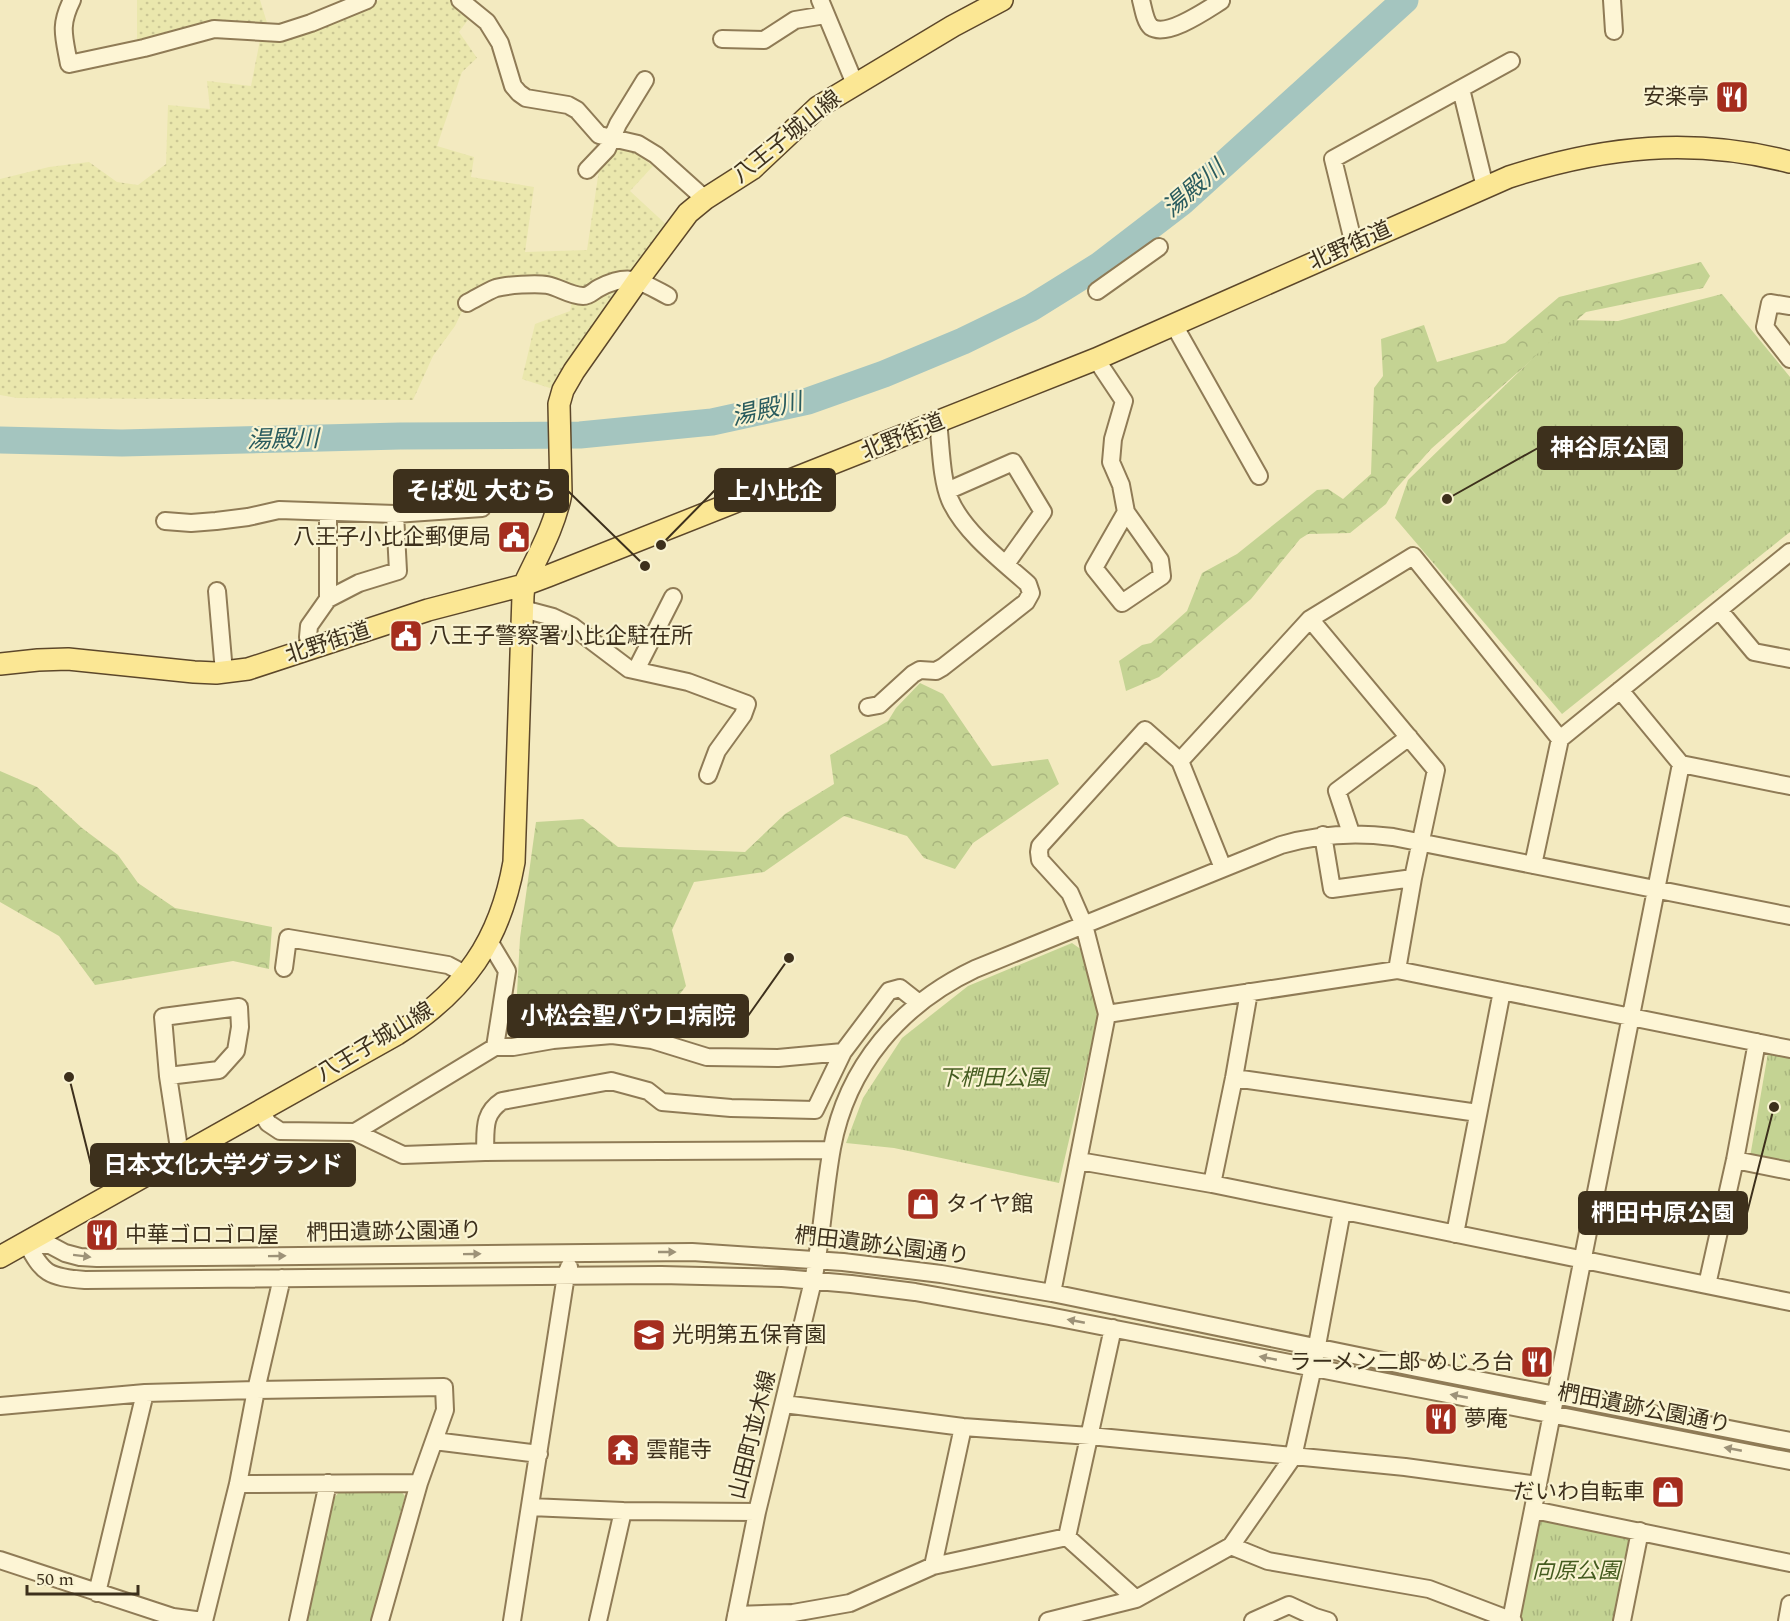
<svg xmlns="http://www.w3.org/2000/svg" width="1790" height="1621" viewBox="0 0 1790 1621" font-family="Spectral,'Noto Sans JP',serif">
<defs>
<pattern id="farmland-dots" width="8" height="8" patternUnits="userSpaceOnUse" patternTransform="scale(1.5)"><rect width="8" height="8" fill="#eae7ad"/><path d="M2 2h.1M6 6h.1" fill="none" stroke="#cac694" stroke-width="1.8" stroke-linecap="round"/></pattern>
<pattern id="forest-crowns" width="20" height="18" patternUnits="userSpaceOnUse" patternTransform="scale(1.5)"><rect width="20" height="18" fill="#c4d393"/><path d="M2 6a3 3 0 1 1 6 0M12 15a3 3 0 1 1 6 0" fill="none" stroke="#a9b57e"/></pattern>
<pattern id="park-tufts" width="24" height="20" patternUnits="userSpaceOnUse" patternTransform="scale(1.5)"><rect width="24" height="20" fill="#c4d393"/><path d="M3 7l-1-3M5 7V3M7 7l1-3M15 17l-1-3M17 17v-4M19 17l1-3" fill="none" stroke="#a9b57e"/></pattern>
</defs>
<rect width="100%" height="100%" fill="#f3eac0"/>
<path fill="url(#farmland-dots)" d="M 137,0 L 260,0 L 268,26 L 213,22 L 137,41 Z
M 380,0 L 451,0 L 459,4 L 470,17 L 459,32 L 477,58 L 462,72 L 437,146 L 474,157 L 471,177 L 534,187 L 525,252 L 587,250 L 599,170 L 615,151 L 627,147 L 653,166 L 630,191 L 670,228 L 556,390 L 522,379 L 535,324 L 570,311 L 574,291 L 549,281 L 467,301 L 455,326 L 433,356 L 413,400 L 17,398 L 0,395 L 0,179 L 49,167 L 89,162 L 117,182 L 138,185 L 166,164 L 168,105 L 210,109 L 207,81 L 251,86 L 261,35 L 358,9 Z"/>
<path fill="url(#forest-crowns)" d="M 1701,262 L 1710,276 L 1703,288 L 1586,312 L 1431,449 L 1394,491 L 1386,504 L 1350,533 L 1308,534 L 1300,539 L 1251,599 L 1159,677 L 1126,691 L 1119,661 L 1142,645 L 1151,643 L 1187,611 L 1202,573 L 1237,554 L 1317,490 L 1328,489 L 1343,499 L 1371,474 L 1374,388 L 1383,376 L 1381,339 L 1424,325 L 1437,362 L 1505,343 L 1559,297 Z
M 920,683 L 943,694 L 992,766 L 1048,759 L 1059,784 L 973,843 L 955,869 L 924,858 L 907,836 L 844,816 L 764,872 L 694,882 L 672,930 L 686,986 L 655,1027 L 606,1019 L 529,1040 L 515,1030 L 520,938 L 536,822 L 583,819 L 618,847 L 745,852 L 785,814 L 834,784 L 830,755 L 888,721 L 896,708 Z
M 0,771 L 37,787 L 82,828 L 118,855 L 138,883 L 175,908 L 272,927 L 269,969 L 233,961 L 95,985 L 59,936 L 0,902 Z"/>
<path fill="url(#park-tufts)" d="M 1722,294 L 1790,377 L 1790,532 L 1562,714 L 1395,518 L 1408,480 L 1572,320 L 1618,321 Z
M 1072,943 L 1082,950 L 1098,1016 L 1059,1183 L 894,1148 L 846,1143 L 863,1098 L 902,1038 L 968,986 Z
M 1768,1053 L 1790,1057 L 1790,1165 L 1750,1157 Z
M 399,1489 L 405,1496 L 371,1621 L 306,1621 L 334,1498 L 341,1490 Z
M 1534,1510 L 1640,1531 L 1622,1621 L 1513,1621 Z"/>
<g fill="none" stroke-linecap="round" stroke-linejoin="round">
<path stroke="#a4c5bf" stroke-width="27" d="M 0,440 L 122,443 L 400,436 L 580,435 L 712,422 L 808,401 L 884,374 L 963,341 L 1031,308 L 1100,265 L 1182,202 L 1405,0"/>
<defs>
<path id="minor" d="M 72,0 C 59,26 64,36 69,64 L 144,48 L 214,29 L 280,33 L 311,23 L 367,0
M 460,0 L 487,22 L 500,43 L 513,86 L 519,93 L 526,98 L 568,105 L 577,110 L 599,135 L 638,144 L 656,155 L 705,199
M 820,0 L 855,84
M 1141,0 C 1143,7 1145,22 1151,27 C 1167,38 1208,9 1221,1
M 1612,0 L 1614,31
M 722,39 L 764,40 L 795,20 L 825,15
M 1461,89 L 1485,187
M 587,170 L 607,149 L 618,124 L 645,80
M 1354,245 L 1333,159 L 1511,61
M 1097,291 L 1159,247
M 467,303 C 477,298 486,292 496,288 C 507,285 536,283 547,285 C 559,287 570,296 583,296 C 590,296 593,291 599,288 C 630,272 640,281 668,296
M 1790,306 L 1770,303 L 1765,327 L 1790,359
M 1174,325 L 1259,476
M 1096,359 L 1124,401 L 1113,439 L 1111,462 L 1121,485 L 1126,512 L 1094,568 L 1122,603 L 1162,576 L 1160,560 L 1126,512
M 947,491 L 1013,462 L 1043,512 L 1006,564
M 165,521 L 191,523 L 216,521 L 248,517 L 279,510 L 395,514 L 482,508
M 217,591 L 224,672
M 328,599 L 328,512
M 523,609 L 553,617 L 572,626 L 629,669 L 688,682 L 747,704 L 743,715 L 717,751 L 708,775
M 1719,610 L 1754,652 L 1790,659
M 1310,619 L 1436,770 L 1413,878 L 1397,970
M 312,649 L 308,637 L 309,626 L 328,599 L 359,583 L 398,571 L 395,514
M 636,670 L 673,597
M 1620,690 L 1681,764 L 1790,786
M 868,707 L 879,705 L 913,674 L 920,670 L 936,671 L 943,667 L 1026,602 L 1031,593 L 1028,584 C 1002,561 964,532 950,500 C 941,479 941,445 938,422
M 1560,739 L 1790,552
M 1351,833 L 1337,791 L 1409,737
M 1323,835 L 1332,889 L 1413,878
M 1223,868 L 1180,761 L 1310,619 L 1413,556 L 1560,739 L 1533,865
M 489,941 L 507,971 L 495,1047
M 284,968 L 288,938 L 448,965 L 467,975
M 1107,1014 L 1397,970 L 1790,1049
M 168,1076 L 219,1070 L 236,1051 L 240,1027 L 239,1007 L 163,1017 L 168,1076 L 180,1155
M 1234,1078 L 1478,1113
M 260,1110 L 268,1123 L 280,1131 L 355,1132 L 495,1047 L 513,1047 L 553,1040 L 612,1035 L 652,1040 L 707,1057 L 778,1058 L 843,1052 L 889,991 L 900,988 L 919,1003
M 355,1132 L 403,1155 L 485,1152 L 831,1150
M 485,1152 C 486,1131 482,1114 502,1101 L 611,1081 L 648,1091 L 662,1102 L 731,1108 L 815,1110 L 843,1052
M 1735,1160 L 1790,1171
M 1079,1161 L 1212,1184 L 1790,1302
M 1212,1184 L 1234,1078 L 1249,992
M 1455,1234 L 1502,991
M 26,1242 C 43,1274 48,1277 85,1280 L 661,1275 L 782,1278 L 851,1284 L 915,1292 L 1049,1316 L 1790,1461
M 26,1242 L 50,1245 L 65,1253 L 80,1257 L 97,1258 L 692,1252 L 843,1262 L 941,1274 L 1052,1293 L 1417,1368 L 1790,1441
M 282,1278 L 256,1390 L 444,1387 L 445,1410 L 419,1483 L 380,1621
M 1707,1285 L 1735,1160 L 1757,1042
M 1052,1293 L 1107,1014 L 1084,925 L 1070,893 L 1040,860 L 1039,852 L 1040,846 L 1145,730 L 1180,761
M 784,1404 L 963,1427 L 1090,1436 L 1405,1467 L 1538,1485
M 0,1406 L 145,1393
M 434,1441 L 539,1454
M 238,1484 L 419,1483
M 530,1507 L 623,1511
M 1534,1510 L 1790,1563
M 1067,1537 L 1136,1599
M 1231,1546 L 1268,1561 L 1429,1589 L 1513,1621
M 0,1560 L 173,1617 L 203,1621
M 933,1566 L 963,1427
M 97,1593 L 145,1393 L 256,1390 L 238,1484 L 204,1621
M 736,1615 L 793,1613 L 850,1603 L 933,1566 L 1067,1537 L 1113,1328
M 1511,1620 L 1681,764
M 298,1621 L 328,1483
M 512,1621 L 566,1275 L 569,1267
M 598,1621 L 623,1511 L 757,1512
M 735,1621 L 757,1512 L 813,1281 C 822,1237 824,1192 832,1148 C 847,1066 901,1004 975,969 L 1281,845 C 1319,834 1354,832 1393,837 L 1790,916
M 1048,1621 L 1136,1599 L 1231,1546 L 1293,1457 L 1313,1367 L 1342,1211
M 1253,1621 L 1289,1605 L 1315,1617 L 1328,1621
M 1622,1621 L 1640,1531
M 1787,1621 L 1790,1604"/>
<path id="major" d="M 0,664 L 38,660 L 68,659 L 194,672 L 216,673 L 248,669 L 428,610 L 524,585 L 548,576 L 1096,359 L 1509,177 C 1605,146 1692,137 1790,162
M 0,1257 L 397,1034 C 465,991 500,941 514,862 L 523,596 L 524,585 C 538,555 555,526 561,493 L 559,404 L 563,390 L 574,371 L 638,280 L 688,213 L 705,199 L 752,169 L 818,107 L 953,26 L 1002,0"/>
</defs>
<use href="#minor" stroke="#8f7b56" stroke-width="20"/>
<use href="#major" stroke="#5c472a" stroke-width="24"/>
<use href="#minor" stroke="#fdf5d5" stroke-width="16"/>
<use href="#major" stroke="#fbe794" stroke-width="21"/>
</g>
<defs><path id="oneway-solid" d="M-6-.8H1V-3.2L6.5 0L1 3.2V.8H-6Z" transform="scale(1.5)"/></defs>
<g fill="#9d9278">
<use href="#oneway-solid" transform="translate(667 1252)"/>
<use href="#oneway-solid" transform="translate(472 1254) rotate(-1)"/>
<use href="#oneway-solid" transform="translate(82 1256) rotate(7)"/>
<use href="#oneway-solid" transform="translate(277 1256) rotate(-1)"/>
<use href="#oneway-solid" transform="translate(1076 1321) rotate(-169)"/>
<use href="#oneway-solid" transform="translate(1268 1358) rotate(-169)"/>
<use href="#oneway-solid" transform="translate(1459 1396) rotate(-169)"/>
<use href="#oneway-solid" transform="translate(1733 1449) rotate(-169)"/>
</g>
<defs>
<symbol id="restaurant-square" viewBox="-11 -11 22 22"><rect x="-9" y="-9" width="18" height="18" rx="4" fill="#a52d1e" stroke="#f9f3d1"/><path d="M-5-6h1v4h1v-4h1v4h1v-4h1v5L-1.5 .5V6h-2V.5L-5-1ZM5-6V6H3V1.5H1.5Q1.5-4 5-6Z" fill="#fff"/></symbol>
<symbol id="civic-square" viewBox="-11 -11 22 22"><rect x="-9" y="-9" width="18" height="18" rx="4" fill="#a52d1e" stroke="#f9f3d1"/><path d="M-.6-6.5H3V-4.5H.6V-3L4-1V1h2V6H-6V1h2V-1L-.6-3ZM-1.2 2.5V6h2.4V2.5Z" fill="#fff"/></symbol>
<symbol id="shop-square" viewBox="-11 -11 22 22"><rect x="-9" y="-9" width="18" height="18" rx="4" fill="#a52d1e" stroke="#f9f3d1"/><path d="M-5-2.5h2.3a2.7 3.5 0 0 1 5.4 0H5L5.5 6h-11ZM-1.5-2.5h3a1.5 2.3 0 0 0-3 0Z" fill="#fff"/></symbol>
<symbol id="school-square" viewBox="-11 -11 22 22"><rect x="-9" y="-9" width="18" height="18" rx="4" fill="#a52d1e" stroke="#f9f3d1"/><path d="M0-5L7-2L0 1L-7-2ZM-4 1L0 2.5L4 1V4Q0 6-4 4Z" fill="#fff"/></symbol>
<symbol id="temple-square" viewBox="-11 -11 22 22"><rect x="-9" y="-9" width="18" height="18" rx="4" fill="#a52d1e" stroke="#f9f3d1"/><path d="M0-6L5-2H3V0L6.5 2.5H4V6H1.5V3h-3V6H-4V2.5H-6.5L-3 0V-2H-5Z" fill="#fff"/></symbol>
</defs>
<g fill-rule="evenodd">
<use href="#restaurant-square" x="1713" y="78" width="38" height="38"/>
<use href="#civic-square" x="495" y="518" width="38" height="38"/>
<use href="#civic-square" x="387" y="617" width="38" height="38"/>
<use href="#shop-square" x="904" y="1185" width="38" height="38"/>
<use href="#restaurant-square" x="83" y="1216" width="38" height="38"/>
<use href="#school-square" x="630" y="1316" width="38" height="38"/>
<use href="#restaurant-square" x="1518" y="1343" width="38" height="38"/>
<use href="#restaurant-square" x="1422" y="1400" width="38" height="38"/>
<use href="#temple-square" x="604" y="1431" width="38" height="38"/>
<use href="#shop-square" x="1649" y="1473" width="38" height="38"/>
</g>
<g text-anchor="middle" dominant-baseline="central" stroke-width="4.5" stroke-linejoin="round" paint-order="stroke">
<g font-size="22" fill="#3d301c" stroke="#f9f3d1" text-anchor="start">
<text x="1709" y="97" text-anchor="end">安楽亭</text>
<text x="491" y="537" text-anchor="end">八王子小比企郵便局</text>
<text x="429" y="636">八王子警察署小比企駐在所</text>
<text x="946" y="1204">タイヤ館</text>
<text x="125" y="1235">中華ゴロゴロ屋</text>
<text x="672" y="1335">光明第五保育園</text>
<text x="1514" y="1362" text-anchor="end">ラーメン二郎 めじろ台</text>
<text x="1464" y="1419">夢庵</text>
<text x="646" y="1450">雲龍寺</text>
<text x="1645" y="1492" text-anchor="end">だいわ自転車</text>
</g>
<g font-size="22" fill="#3d301c" stroke="#f9f3d1">
<text transform="translate(787 137) rotate(-39)">八王子城山線</text>
<text transform="translate(1350 246) rotate(-24)">北野街道</text>
<text transform="translate(903 437) rotate(-22)">北野街道</text>
<text transform="translate(328 643) rotate(-18)">北野街道</text>
<text transform="translate(375 1042) rotate(-31)">八王子城山線</text>
<text transform="translate(394 1232) rotate(-1)">椚田遺跡公園通り</text>
<text transform="translate(882 1246) rotate(7)">椚田遺跡公園通り</text>
<text transform="translate(1644 1409) rotate(11)">椚田遺跡公園通り</text>
<text transform="translate(753 1435) rotate(-76)">山田町並木線</text>
</g>
<g font-size="22" font-style="italic" fill="#455c20" stroke="#f9f3d1">
<text x="993" y="1078">下椚田公園</text>
<text x="1576" y="1571">向原公園</text>
</g>
<g font-size="24" font-style="italic" fill="#295b5e" stroke="#f9f3d1">
<text transform="translate(1194 189) rotate(-41)">湯殿川</text>
<text transform="translate(767 410) rotate(-13)">湯殿川</text>
<text transform="translate(283 440) rotate(-1)">湯殿川</text>
</g>
</g>
<path fill="none" stroke="#3d301c" stroke-width="2" d="M1447 499L1538 448M661 545L715 490M645 566L568 491M789 958L748 1016M69 1077L91 1165M1774 1107L1747 1213"/>
<g fill="#3d301c" stroke="#f9f3d1" stroke-width="2">
<circle cx="1447" cy="499" r="6"/>
<circle cx="661" cy="545" r="6"/>
<circle cx="645" cy="566" r="6"/>
<circle cx="789" cy="958" r="6"/>
<circle cx="69" cy="1077" r="6"/>
<circle cx="1774" cy="1107" r="6"/>
</g>
<g fill="#3d301c" stroke="#3d301c" stroke-width="2">
<rect x="1538" y="427" width="144" height="42" rx="6"/>
<rect x="715" y="469" width="120" height="42" rx="6"/>
<rect x="394" y="470" width="174" height="42" rx="6"/>
<rect x="508" y="995" width="240" height="42" rx="6"/>
<rect x="91" y="1144" width="264" height="42" rx="6"/>
<rect x="1579" y="1192" width="168" height="42" rx="6"/>
</g>
<g font-size="24" text-anchor="middle" font-weight="bold" fill="#fff">
<text x="1610" y="456">神谷原公園</text>
<text x="775" y="499">上小比企</text>
<text x="481" y="499">そば処 大むら</text>
<text x="628" y="1024">小松会聖パウロ病院</text>
<text x="223" y="1173">日本文化大学グランド</text>
<text x="1663" y="1221">椚田中原公園</text>
</g>
<path d="M27 1585v9h111v-9" fill="none" stroke="#3d301c" stroke-width="3"/>
<text x="36" y="1585" font-size="18" fill="#3d301c" stroke="#f9f3d1" stroke-width="4.5" paint-order="stroke">50 m</text>
</svg>
